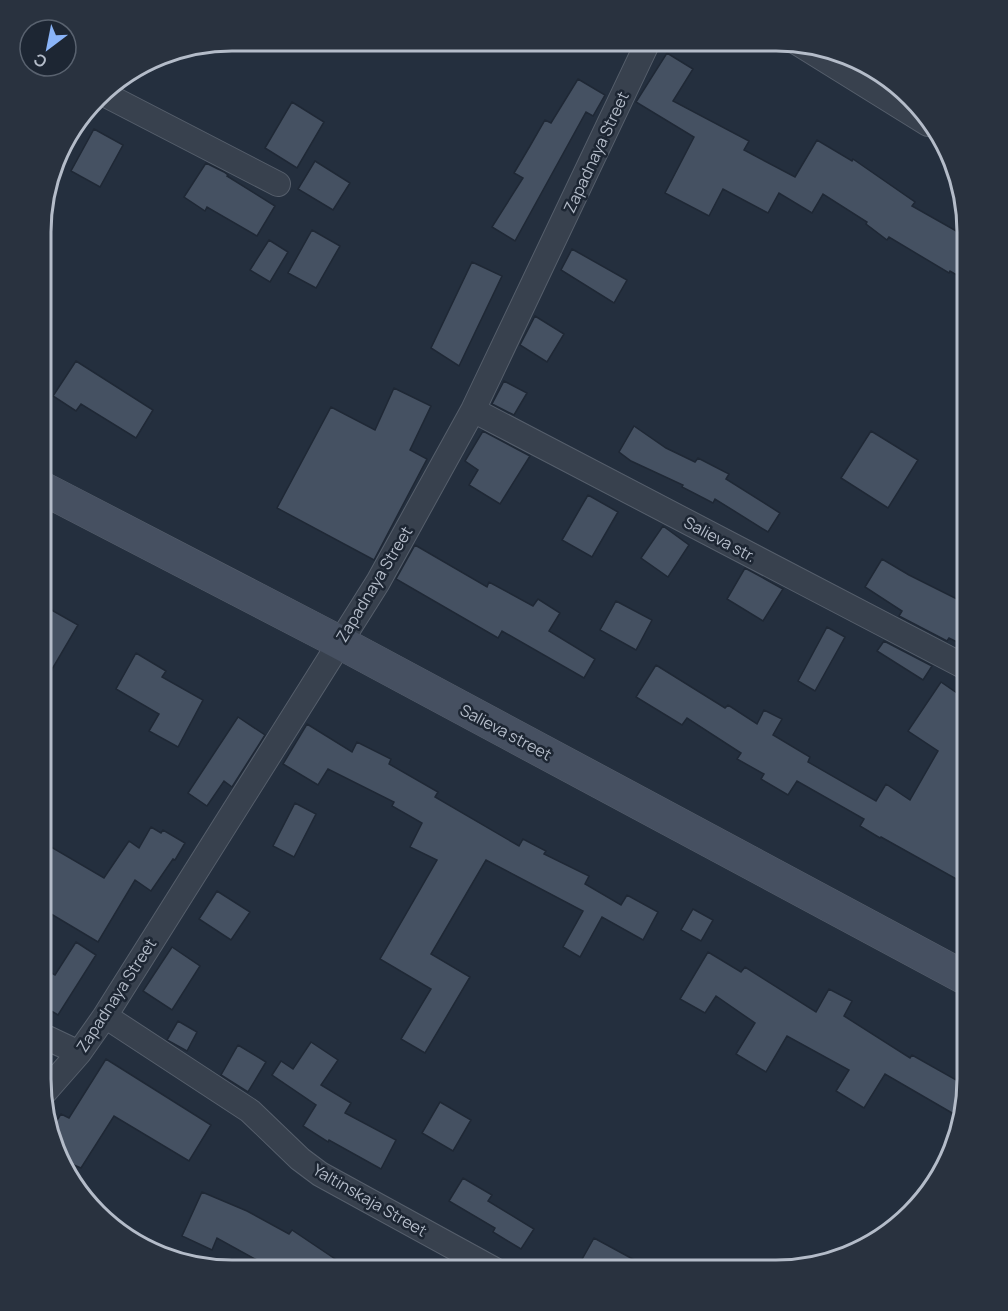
<svg xmlns="http://www.w3.org/2000/svg" width="1008" height="1311" viewBox="0 0 1008 1311" font-family="Manrope,sans-serif">
<rect width="100%" height="100%" fill="#242f3e"/>
<path fill="#455162" stroke="#1f2835" stroke-width="1.5" d="M 667,53 L 693,69 L 673,101 L 749,141 L 744,150 L 795,177 L 817,140 L 852,161 L 853,159 L 915,202 L 912,206 L 967,237 L 967,281 L 950,271 L 949,273 L 889,237 L 887,240 L 866,224 L 867,222 L 823,194 L 812,213 L 779,193 L 768,213 L 723,189 L 709,216 L 665,193 L 694,137 L 636,102 Z
M 578,79 L 605,95 L 593,116 L 586,112 L 515,241 L 492,227 L 523,178 L 514,173 L 530,146 L 545,120 L 551,123 Z
M 292,102 L 324,122 L 297,168 L 265,148 Z
M 94,129 L 123,145 L 100,187 L 71,171 Z
M 315,161 L 350,183 L 333,210 L 298,189 Z
M 206,163 L 224,172 L 228,175 L 227,176 L 275,206 L 257,236 L 207,207 L 205,211 L 184,197 Z
M 312,230 L 340,246 L 316,288 L 288,273 Z
M 269,240 L 288,252 L 270,282 L 250,270 Z
M 572,249 L 627,280 L 614,303 L 561,270 Z
M 472,262 L 502,276 L 459,366 L 431,348 Z
M 535,316 L 564,334 L 547,362 L 520,345 Z
M 76,361 L 153,410 L 136,438 L 81,404 L 76,411 L 53,396 Z
M 504,381 L 527,393 L 514,415 L 492,404 Z
M 394,388 L 431,406 L 410,450 L 427,459 L 374,560 L 277,508 L 331,407 L 375,430 Z
M 634,426 L 666,448 L 695,462 L 698,458 L 729,474 L 726,479 L 780,513 L 768,532 L 715,499 L 713,503 L 682,487 L 683,485 L 631,461 L 619,452 Z
M 483,431 L 530,456 L 500,504 L 469,485 L 478,470 L 465,461 Z
M 871,431 L 918,460 L 888,508 L 841,478 Z
M 588,495 L 618,512 L 592,557 L 562,540 Z
M 663,526 L 689,545 L 668,577 L 641,558 Z
M 415,545 L 487,587 L 489,582 L 533,606 L 538,599 L 560,613 L 549,631 L 595,659 L 584,678 L 502,631 L 498,638 L 396,579 Z
M 882,559 L 909,575 L 967,604 L 967,647 L 949,638 L 947,641 L 899,616 L 902,611 L 865,587 Z
M 745,568 L 783,589 L 763,621 L 727,599 Z
M 616,601 L 652,620 L 636,650 L 600,630 Z
M 41,604 L 78,625 L 41,688 Z
M 827,627 L 845,637 L 815,691 L 798,681 Z
M 884,641 L 932,666 L 923,680 L 877,651 Z
M 136,653 L 166,671 L 162,677 L 203,700 L 178,747 L 149,731 L 159,714 L 116,689 Z
M 656,665 L 725,708 L 728,705 L 757,724 L 764,710 L 782,719 L 773,735 L 810,757 L 808,762 L 876,801 L 886,784 L 910,800 L 938,751 L 908,731 L 941,682 L 967,700 L 967,885 L 881,837 L 880,838 L 860,826 L 864,819 L 797,781 L 788,795 L 761,779 L 764,774 L 737,759 L 741,753 L 687,718 L 682,725 L 636,697 Z
M 238,717 L 265,735 L 232,787 L 224,781 L 207,806 L 188,793 Z
M 307,724 L 352,752 L 357,742 L 391,759 L 389,764 L 438,792 L 435,797 L 519,846 L 523,839 L 546,851 L 544,854 L 589,876 L 585,884 L 621,905 L 627,895 L 658,912 L 643,940 L 602,917 L 580,957 L 563,947 L 583,911 L 486,860 L 431,954 L 470,977 L 425,1053 L 401,1039 L 431,989 L 380,959 L 437,860 L 410,847 L 422,823 L 392,806 L 394,802 L 328,769 L 318,785 L 283,764 Z
M 295,803 L 316,814 L 294,857 L 273,846 Z
M 151,827 L 161,833 L 163,830 L 185,843 L 175,860 L 173,859 L 151,891 L 135,880 L 98,942 L 41,908 L 41,841 L 104,878 L 129,841 L 139,848 Z
M 217,891 L 250,912 L 231,940 L 199,919 Z
M 693,909 L 713,920 L 701,941 L 681,930 Z
M 76,942 L 96,955 L 58,1015 L 41,1005 L 41,987 L 50,972 L 55,975 Z
M 172,947 L 200,966 L 172,1010 L 143,991 Z
M 708,952 L 741,972 L 745,967 L 816,1012 L 829,989 L 852,1001 L 844,1016 L 910,1058 L 912,1055 L 967,1086 L 959,1117 L 885,1074 L 864,1108 L 836,1091 L 849,1070 L 787,1036 L 766,1072 L 736,1054 L 755,1023 L 716,996 L 705,1013 L 680,999 Z
M 178,1021 L 197,1032 L 187,1051 L 167,1040 Z
M 311,1042 L 338,1060 L 321,1085 L 351,1103 L 345,1113 L 396,1140 L 381,1169 L 329,1140 L 328,1142 L 303,1126 L 316,1105 L 272,1075 L 281,1061 L 293,1069 Z
M 238,1045 L 266,1062 L 248,1092 L 221,1075 Z
M 106,1059 L 211,1125 L 189,1161 L 114,1116 L 81,1168 L 59,1159 L 52,1128 L 61,1114 L 69,1118 Z
M 440,1102 L 471,1120 L 453,1151 L 422,1133 Z
M 463,1178 L 492,1195 L 488,1201 L 534,1229 L 521,1249 L 493,1232 L 495,1228 L 449,1201 Z
M 202,1192 L 247,1211 L 289,1234 L 292,1230 L 350,1269 L 273,1269 L 217,1238 L 212,1250 L 182,1236 Z
M 594,1238 L 653,1270 L 576,1270 Z"/>
<g fill="none" stroke-linecap="round" stroke-linejoin="round">
<defs>
<path id="street" d="M 796,42 L 928,124
M 102,93 L 278,184
M 473,410 L 967,668
M 105,1016 L 250,1111 L 300,1159 L 320,1174 L 495,1270
M 41,1035 L 79,1053
M 44,1093 L 79,1053 L 105,1016 L 378,582 L 473,410 L 648,42"/>
<path id="secondary" d="M 42,488 L 339,642 L 967,979"/>
</defs>
<use href="#street" stroke="#565f6c" stroke-width="26"/>
<use href="#secondary" stroke="#565f6c" stroke-width="34"/>
<use href="#street" stroke="#38414e" stroke-width="24"/>
<use href="#secondary" stroke="#465061" stroke-width="33"/>
</g>
<g text-anchor="middle" dominant-baseline="central" stroke-width="5" stroke-linejoin="round" paint-order="stroke">
<g font-size="16" fill="#b4bcc9" stroke="#1d2633">
<text transform="translate(596 152) rotate(-65)">Zapadnaya Street</text>
<text transform="translate(720 539) rotate(28)">Salieva str.</text>
<text transform="translate(374 584) rotate(-59)">Zapadnaya Street</text>
<text transform="translate(506 732) rotate(28)">Salieva street</text>
<text transform="translate(116 995) rotate(-57)">Zapadnaya Street</text>
<text transform="translate(370 1200) rotate(30)">Yaltinskaja Street</text>
</g>
</g>
<path d="M0 0H1008V1311H0ZM232 51H776A181 181 0 0 1 957 232V1079A181 181 0 0 1 776 1260H232A181 181 0 0 1 51 1079V232A181 181 0 0 1 232 51Z" fill="#29323f" fill-rule="evenodd"/>
<path fill="none" stroke="#b4bcc9" stroke-width="3" d="M232 51H776A181 181 0 0 1 957 232V1079A181 181 0 0 1 776 1260H232A181 181 0 0 1 51 1079V232A181 181 0 0 1 232 51Z"/>
<g transform="translate(48 48) rotate(212)"><circle r="28" fill="#1d2633" stroke="#59626f" stroke-width="1.5"/>
<path d="M0-4.5L10 22L0 15L-10 22Z" fill="#8ab4f8"/>
<text y="-9" font-size="16" font-weight="bold" text-anchor="middle" fill="#b4bcc9">С</text>
</g>
</svg>
